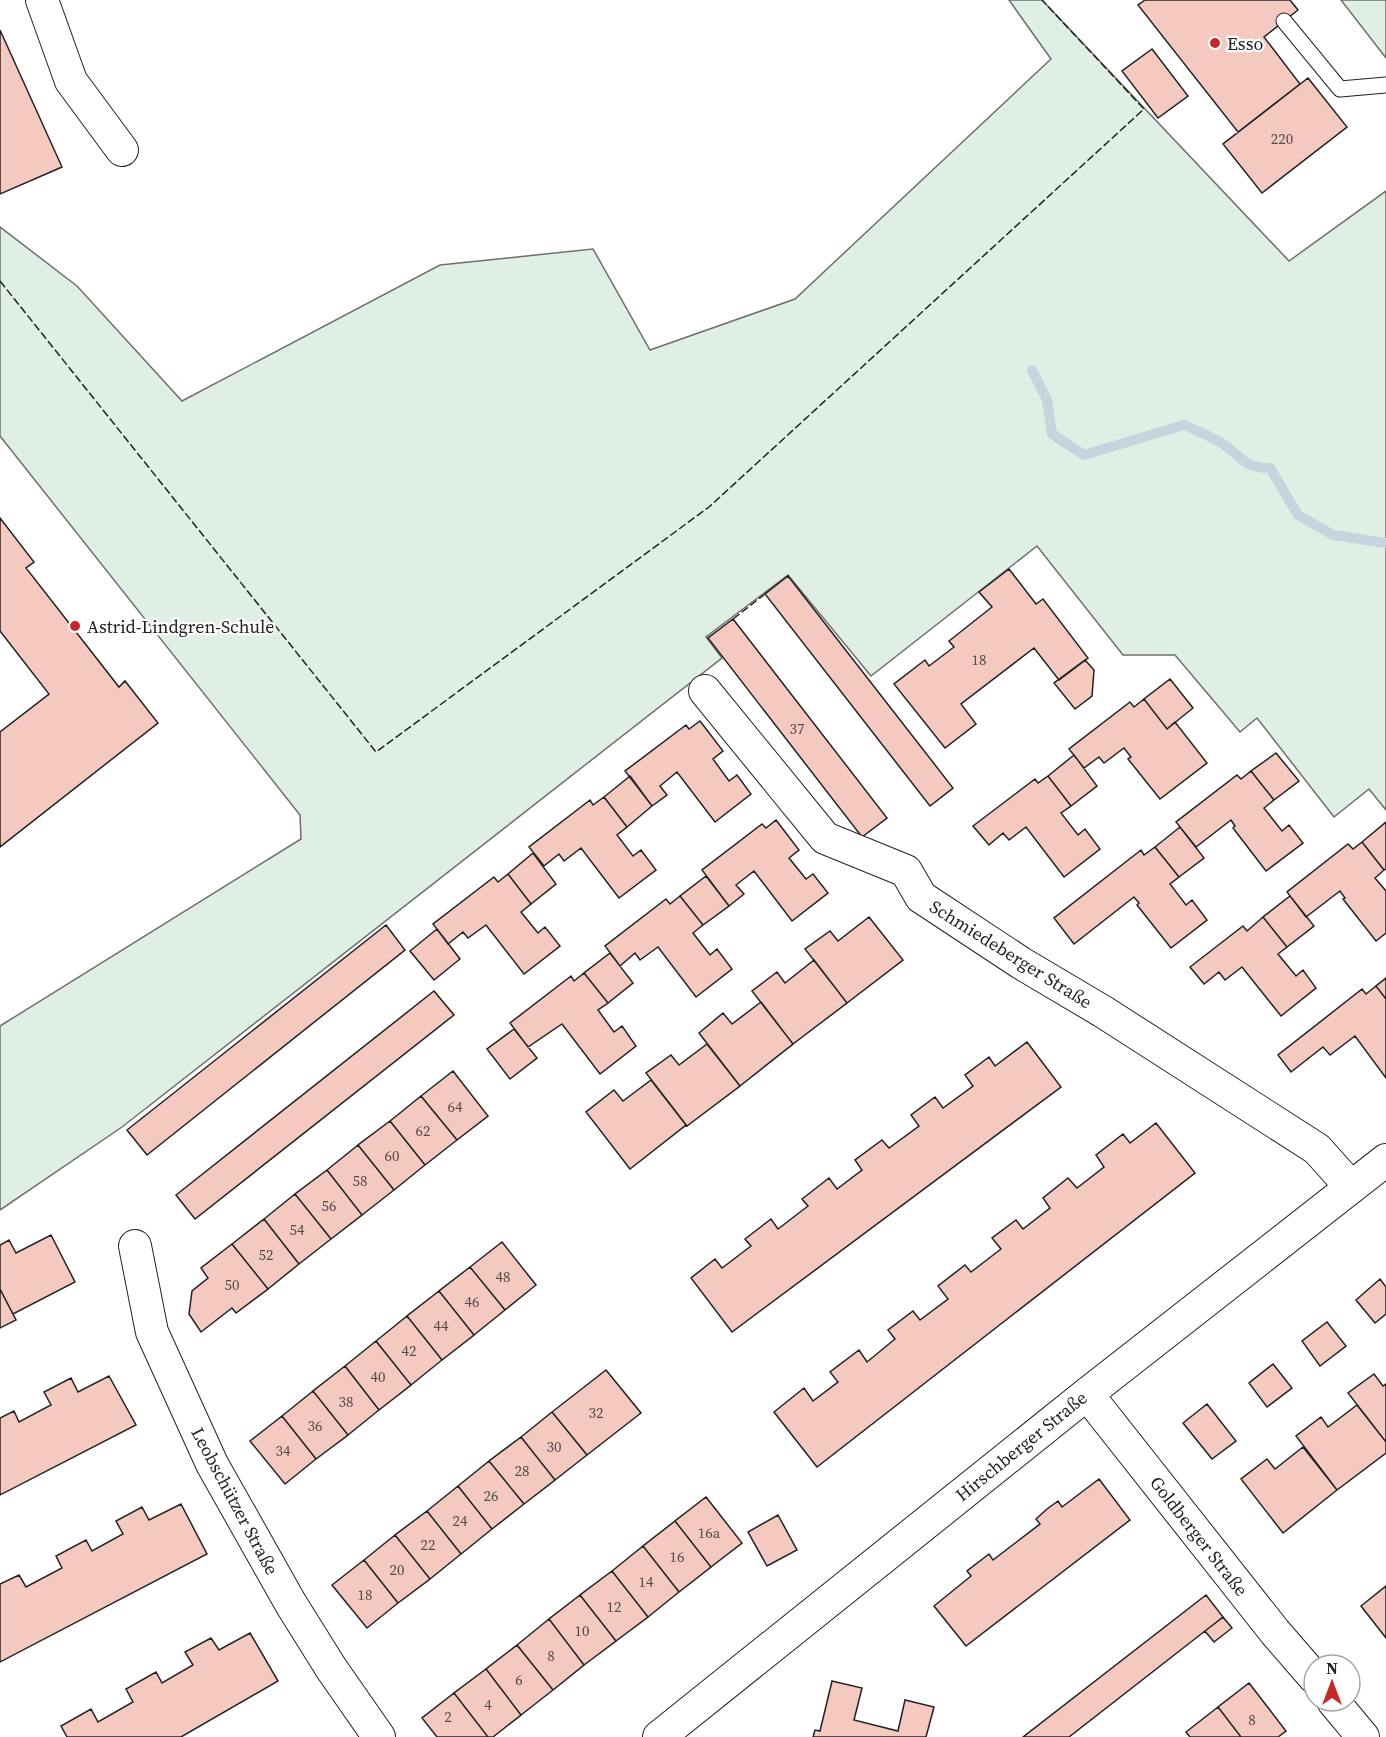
<svg xmlns="http://www.w3.org/2000/svg" width="1386" height="1737" viewBox="0 0 1386 1737" font-family="'Source Serif 4',serif">
<rect width="100%" height="100%" fill="#fff"/>
<path fill="#e0efe3" stroke="#6f6f6f" stroke-width="1.5" d="M 1009,0 L 1042,0 L 1289,261 L 1386,191 L 1386,810 L 1369,789 L 1334,817 L 1257,718 L 1240,732 L 1175,655 L 1123,655 L 1037,546 L 871,676 L 788,575 L 706,637 L 722,658 L 122,1127 L 0,1210 L 0,1026 L 301,839 L 300,815 L 0,436 L 0,227 L 77,286 L 182,401 L 440,265 L 593,249 L 650,350 L 795,299 L 1051,59 Z
M 1341,0 L 1386,0 L 1386,58 Z"/>
<g fill="none" stroke-linecap="round" stroke-linejoin="round">
<path stroke="#c7d3dd" stroke-width="10" d="M 1032,370 L 1047,400 L 1052,434 L 1084,455 L 1184,425 C 1195,430 1207,435 1218,441 C 1241,453 1239,468 1270,468 L 1298,515 L 1333,535 L 1386,543"/>
</g>
<path fill="#f3c9c0" stroke="#222" stroke-width="1.5" d="M 1145,0 L 1290,0 L 1298,10 L 1264,37 L 1300,84 L 1238,132 L 1138,5 Z
M 0,30 L 62,167 L 0,194 Z
M 1152,49 L 1188,96 L 1158,118 L 1122,71 Z
M 1308,78 L 1347,127 L 1262,193 L 1223,144 Z
M 0,518 L 34,562 L 26,568 L 119,687 L 125,681 L 158,723 L 0,847 L 0,732 L 49,694 L 0,631 Z
M 1009,569 L 1036,604 L 1043,599 L 1088,658 L 1059,680 L 1034,648 L 961,704 L 976,724 L 945,748 L 894,684 L 925,660 L 929,666 L 954,647 L 949,641 L 992,607 L 979,592 Z
M 788,576 L 953,788 L 930,806 L 765,594 Z
M 733,619 L 887,818 L 862,837 L 708,638 Z
M 1085,660 L 1094,670 L 1092,696 L 1075,709 L 1054,683 Z
M 1170,679 L 1193,708 L 1167,729 L 1144,699 Z
M 1144,699 L 1167,729 L 1175,722 L 1207,763 L 1160,799 L 1128,759 L 1131,757 L 1124,748 L 1104,763 L 1099,757 L 1084,768 L 1069,749 L 1130,702 L 1134,707 Z
M 700,721 L 723,751 L 713,759 L 729,781 L 737,775 L 751,794 L 715,822 L 677,772 L 660,786 L 667,795 L 652,806 L 625,771 L 686,725 L 689,729 Z
M 1276,753 L 1299,781 L 1274,800 L 1251,771 Z
M 1074,755 L 1097,786 L 1071,806 L 1048,776 Z
M 1251,771 L 1274,800 L 1264,808 L 1282,831 L 1289,825 L 1303,843 L 1266,871 L 1233,828 L 1235,826 L 1231,820 L 1196,847 L 1176,822 L 1237,775 L 1241,779 Z
M 630,776 L 652,806 L 627,827 L 604,797 Z
M 1048,776 L 1071,806 L 1061,813 L 1078,835 L 1085,829 L 1100,849 L 1064,877 L 1026,827 L 1009,840 L 1003,833 L 989,845 L 973,826 L 1035,779 L 1038,783 Z
M 604,797 L 627,827 L 617,835 L 633,856 L 641,850 L 656,870 L 619,898 L 581,848 L 564,861 L 559,854 L 544,866 L 529,847 L 590,800 L 593,805 Z
M 776,820 L 799,850 L 789,858 L 806,879 L 813,874 L 828,893 L 792,921 L 754,871 L 736,885 L 744,894 L 729,906 L 702,870 L 762,824 L 766,828 Z
M 1386,822 L 1386,869 L 1384,870 L 1362,842 Z
M 1180,827 L 1204,858 L 1179,877 L 1155,847 Z
M 1362,842 L 1384,870 L 1375,878 L 1386,891 L 1386,933 L 1376,941 L 1343,899 L 1345,898 L 1340,891 L 1306,917 L 1287,892 L 1348,844 L 1353,849 Z
M 1155,847 L 1179,877 L 1170,884 L 1186,905 L 1192,900 L 1207,920 L 1171,948 L 1137,905 L 1139,903 L 1134,897 L 1074,944 L 1054,918 L 1141,850 L 1144,855 Z
M 533,853 L 556,884 L 531,904 L 508,874 Z
M 508,874 L 531,904 L 521,912 L 538,933 L 545,927 L 560,946 L 524,974 L 486,925 L 468,938 L 463,932 L 448,944 L 433,924 L 494,877 L 498,882 Z
M 706,876 L 729,906 L 703,925 L 680,896 Z
M 680,896 L 703,925 L 693,933 L 710,955 L 717,949 L 732,969 L 696,997 L 658,947 L 640,960 L 635,953 L 620,966 L 605,946 L 666,899 L 670,904 Z
M 1290,896 L 1314,926 L 1287,947 L 1263,917 Z
M 869,917 L 903,960 L 847,1003 L 805,949 L 830,931 L 838,941 Z
M 1263,917 L 1287,947 L 1278,954 L 1296,976 L 1303,970 L 1316,988 L 1281,1016 L 1242,967 L 1225,980 L 1219,972 L 1204,984 L 1190,967 L 1243,926 L 1247,931 Z
M 386,925 L 405,950 L 147,1155 L 127,1130 Z
M 437,929 L 460,959 L 434,980 L 410,951 Z
M 610,953 L 633,983 L 608,1003 L 584,973 Z
M 814,960 L 847,1003 L 793,1044 L 752,991 L 777,972 L 785,983 Z
M 584,973 L 608,1003 L 598,1010 L 614,1032 L 622,1026 L 636,1046 L 600,1074 L 562,1024 L 528,1047 L 510,1023 L 571,976 L 574,981 Z
M 1386,978 L 1386,999 L 1376,986 Z
M 1376,986 L 1386,999 L 1386,1078 L 1355,1036 L 1330,1055 L 1323,1047 L 1291,1072 L 1278,1055 L 1362,989 L 1366,994 Z
M 434,991 L 454,1015 L 195,1219 L 176,1195 Z
M 761,1002 L 793,1044 L 740,1086 L 699,1033 L 723,1013 L 732,1024 Z
M 514,1029 L 537,1058 L 510,1079 L 487,1049 Z
M 1027,1042 L 1061,1087 L 732,1332 L 691,1278 L 715,1259 L 722,1268 L 730,1262 L 751,1246 L 745,1239 L 771,1219 L 778,1229 L 808,1206 L 802,1199 L 829,1178 L 837,1189 L 862,1170 L 855,1160 L 882,1140 L 889,1148 L 919,1126 L 911,1115 L 935,1097 L 943,1108 L 973,1086 L 965,1075 L 989,1057 L 995,1066 Z
M 707,1044 L 740,1086 L 687,1126 L 646,1073 L 671,1055 L 679,1065 Z
M 453,1071 L 488,1116 L 457,1140 L 421,1096 Z
M 651,1080 L 686,1125 L 630,1169 L 586,1112 L 614,1090 L 623,1101 Z
M 421,1096 L 457,1140 L 425,1165 L 390,1121 Z
M 390,1121 L 425,1165 L 394,1190 L 358,1145 Z
M 1156,1123 L 1195,1173 L 817,1467 L 774,1412 L 804,1388 L 813,1401 L 838,1382 L 830,1372 L 859,1350 L 867,1362 L 895,1339 L 888,1330 L 913,1311 L 920,1320 L 948,1299 L 938,1286 L 965,1265 L 971,1272 L 1001,1249 L 992,1238 L 1016,1220 L 1023,1229 L 1050,1208 L 1043,1198 L 1068,1178 L 1077,1188 L 1104,1167 L 1096,1155 L 1123,1134 L 1130,1143 Z
M 358,1145 L 394,1190 L 362,1215 L 327,1170 Z
M 327,1170 L 362,1215 L 331,1239 L 295,1194 Z
M 295,1194 L 331,1239 L 299,1264 L 264,1219 Z
M 264,1219 L 299,1264 L 268,1289 L 232,1244 Z
M 51,1235 L 75,1282 L 13,1314 L 0,1289 L 0,1245 L 9,1240 L 16,1253 Z
M 502,1242 L 536,1285 L 505,1310 L 470,1267 Z
M 232,1244 L 268,1289 L 236,1313 L 232,1308 L 201,1332 L 189,1314 L 192,1291 L 208,1278 L 201,1268 Z
M 470,1267 L 505,1310 L 474,1335 L 439,1291 Z
M 1380,1279 L 1386,1287 L 1386,1314 L 1375,1323 L 1356,1300 Z
M 0,1289 L 16,1320 L 0,1328 Z
M 439,1291 L 474,1335 L 442,1360 L 407,1316 Z
M 407,1316 L 442,1360 L 411,1385 L 376,1341 Z
M 1327,1322 L 1346,1346 L 1320,1366 L 1302,1341 Z
M 376,1341 L 411,1385 L 379,1410 L 345,1366 Z
M 1273,1364 L 1292,1388 L 1267,1407 L 1249,1383 Z
M 345,1366 L 379,1410 L 348,1435 L 313,1391 Z
M 606,1370 L 641,1413 L 587,1455 L 552,1412 Z
M 1374,1374 L 1383,1386 L 1386,1384 L 1386,1442 L 1348,1393 Z
M 109,1376 L 136,1425 L 0,1495 L 0,1418 L 14,1411 L 19,1422 L 51,1405 L 44,1392 L 71,1378 L 78,1392 Z
M 313,1391 L 348,1435 L 316,1459 L 282,1416 Z
M 1207,1404 L 1236,1441 L 1212,1459 L 1183,1423 Z
M 1357,1405 L 1386,1442 L 1386,1453 L 1337,1490 L 1296,1436 L 1321,1417 L 1328,1427 Z
M 552,1412 L 587,1455 L 555,1480 L 521,1437 Z
M 282,1416 L 316,1459 L 285,1484 L 250,1441 Z
M 521,1437 L 555,1480 L 524,1504 L 489,1461 Z
M 1303,1447 L 1337,1490 L 1283,1533 L 1241,1479 L 1267,1459 L 1275,1469 Z
M 489,1461 L 524,1504 L 492,1529 L 458,1486 Z
M 1099,1479 L 1130,1520 L 966,1646 L 934,1606 L 971,1576 L 967,1571 L 989,1554 L 993,1560 L 1040,1524 L 1036,1519 L 1047,1509 L 1058,1501 L 1062,1507 Z
M 458,1486 L 492,1529 L 461,1554 L 427,1511 Z
M 706,1497 L 742,1543 L 711,1567 L 675,1521 Z
M 181,1504 L 207,1554 L 0,1662 L 0,1584 L 19,1575 L 26,1587 L 62,1568 L 56,1556 L 86,1540 L 92,1551 L 123,1534 L 116,1521 L 142,1507 L 149,1520 Z
M 427,1511 L 461,1554 L 430,1579 L 395,1535 Z
M 778,1515 L 797,1550 L 767,1566 L 748,1532 Z
M 675,1521 L 711,1567 L 679,1592 L 643,1546 Z
M 395,1535 L 430,1579 L 398,1603 L 364,1560 Z
M 643,1546 L 679,1592 L 648,1617 L 612,1571 Z
M 364,1560 L 398,1603 L 367,1628 L 332,1585 Z
M 612,1571 L 648,1617 L 616,1641 L 580,1595 Z
M 1386,1586 L 1386,1638 L 1361,1606 Z
M 580,1595 L 616,1641 L 584,1665 L 549,1619 Z
M 1206,1595 L 1223,1617 L 1205,1631 L 1069,1737 L 1023,1737 Z
M 1223,1617 L 1232,1628 L 1214,1642 L 1205,1631 Z
M 549,1619 L 584,1665 L 553,1690 L 517,1645 Z
M 250,1633 L 278,1681 L 181,1737 L 67,1737 L 61,1726 L 91,1709 L 98,1722 L 133,1702 L 126,1689 L 156,1672 L 162,1683 L 193,1665 L 185,1652 L 211,1638 L 219,1650 Z
M 517,1645 L 553,1690 L 521,1715 L 486,1669 Z
M 486,1669 L 521,1715 L 493,1737 L 488,1737 L 454,1693 Z
M 832,1681 L 862,1688 L 854,1720 L 898,1731 L 905,1700 L 934,1707 L 926,1737 L 813,1737 L 815,1730 L 820,1731 Z
M 1249,1683 L 1286,1731 L 1278,1737 L 1241,1737 L 1218,1707 Z
M 454,1693 L 488,1737 L 437,1737 L 422,1718 Z
M 1218,1707 L 1241,1737 L 1190,1737 L 1186,1732 Z"/>
<g fill="none" stroke-linecap="round" stroke-linejoin="round">
<defs>
<path id="service" d="M 1284,21 L 1340,89 L 1386,85"/>
<path id="minor" d="M 42,0 L 71,81 L 122,150
M 705,691 L 825,838 L 906,871 L 921,897 L 1021,963 L 1102,1011 L 1317,1149 L 1351,1187
M 135,1246 L 152,1332 L 212,1464 L 291,1604 L 331,1668 L 379,1737
M 1087,1394 L 1275,1632 L 1314,1677
M 1333,1701 L 1363,1737
M 659,1737 L 1087,1394 L 1386,1160"/>
</defs>
<use href="#service" stroke="#222" stroke-width="17"/>
<use href="#minor" stroke="#222" stroke-width="34"/>
<use href="#service" stroke="#fff" stroke-width="15"/>
<use href="#minor" stroke="#fff" stroke-width="32"/>
<path stroke="#222" stroke-width="1.5" stroke-dasharray="8 3" stroke-linecap="butt" d="M 0,281 L 376,752 L 709,507 L 1144,109 L 1042,0
M 733,619 L 765,594"/>
</g>
<g fill="#c62828" stroke="#fff" stroke-width="2">
<circle cx="1215" cy="43" r="6"/>
<circle cx="75" cy="626" r="6"/>
</g>
<g text-anchor="middle" dominant-baseline="central" stroke-width="4.5" stroke-linejoin="round" paint-order="stroke">
<g font-size="15" fill="#564c4a">
<text x="1282" y="138">220</text>
<text x="979" y="659">18</text>
<text x="797" y="728">37</text>
<text x="455" y="1106">64</text>
<text x="423" y="1130">62</text>
<text x="392" y="1155">60</text>
<text x="360" y="1180">58</text>
<text x="329" y="1205">56</text>
<text x="297" y="1229">54</text>
<text x="266" y="1254">52</text>
<text x="503" y="1276">48</text>
<text x="232" y="1284">50</text>
<text x="472" y="1301">46</text>
<text x="441" y="1325">44</text>
<text x="409" y="1350">42</text>
<text x="378" y="1376">40</text>
<text x="346" y="1401">38</text>
<text x="596" y="1412">32</text>
<text x="315" y="1425">36</text>
<text x="554" y="1446">30</text>
<text x="283" y="1450">34</text>
<text x="522" y="1470">28</text>
<text x="491" y="1495">26</text>
<text x="460" y="1520">24</text>
<text x="709" y="1532">16a</text>
<text x="428" y="1544">22</text>
<text x="677" y="1556">16</text>
<text x="397" y="1569">20</text>
<text x="646" y="1581">14</text>
<text x="365" y="1594">18</text>
<text x="614" y="1606">12</text>
<text x="582" y="1630">10</text>
<text x="551" y="1655">8</text>
<text x="519" y="1679">6</text>
<text x="488" y="1704">4</text>
<text x="448" y="1716">2</text>
<text x="1252" y="1719">8</text>
</g>
<g font-size="18" fill="#222" stroke="#fff" text-anchor="start">
<text x="1227" y="43">Esso</text>
<text x="87" y="626">Astrid-Lindgren-Schule</text>
</g>
<g font-size="18" fill="#222" stroke="#fff">
<text transform="translate(1011 954) rotate(32)">Schmiedeberger Straße</text>
<text transform="translate(1021 1446) rotate(-39)">Hirschberger Straße</text>
<text transform="translate(235 1501) rotate(62)">Leobschützer Straße</text>
<text transform="translate(1199 1536) rotate(52)">Goldberger Straße</text>
</g>
</g>
<g transform="translate(1332 1683)"><circle r="28" fill="#ffffff" stroke="#a7a7a7" stroke-width="1.5"/>
<path d="M0-4.5L10 22L0 15L-10 22Z" fill="#c62828"/>
<text y="-9" font-size="16" font-weight="bold" text-anchor="middle" fill="#222222">N</text>
</g>
</svg>
